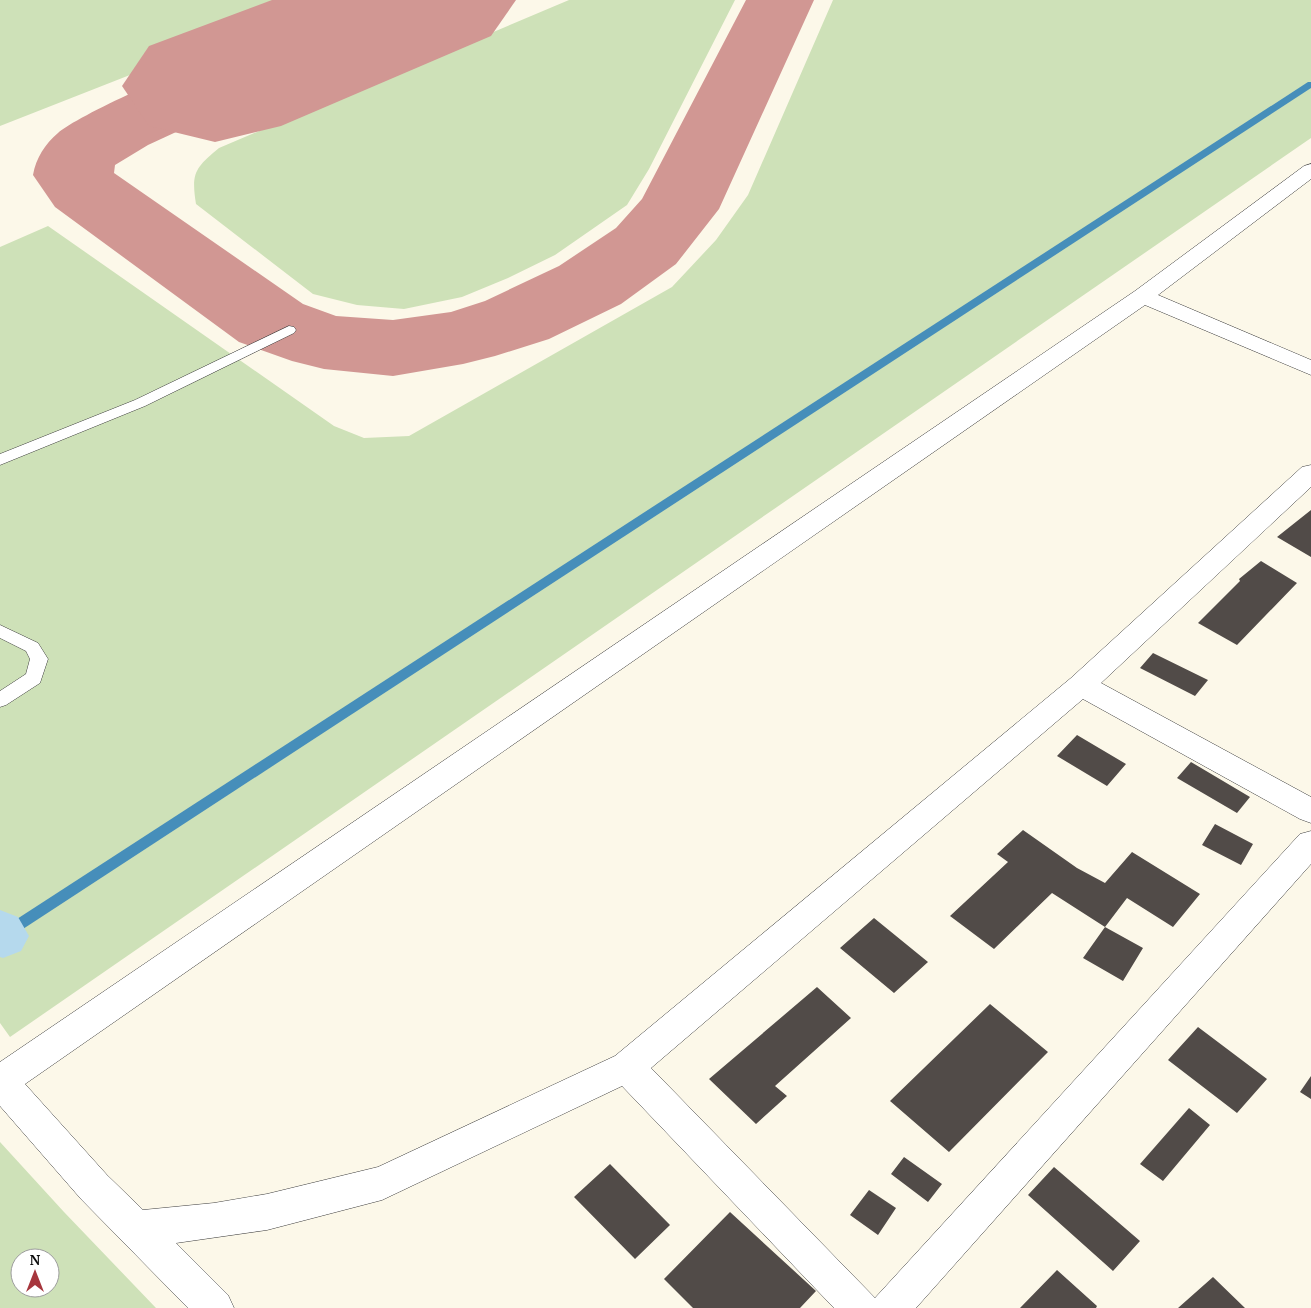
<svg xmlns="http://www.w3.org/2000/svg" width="1311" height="1308" viewBox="0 0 1311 1308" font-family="'PT Serif',serif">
<rect width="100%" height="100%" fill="#fcf8e9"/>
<path fill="#cee1b8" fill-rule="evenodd" d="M 0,0 L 321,0 L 0,126 Z
M 569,0 L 735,0 L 649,169 L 627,205 L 555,255 L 508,278 L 462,297 L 404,309 L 357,305 L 313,294 L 196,204 C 191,173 195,168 219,148 Z
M 833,0 L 1311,0 L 1311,138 L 10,1037 L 0,1023 L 0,247 L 48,226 L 334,426 L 364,438 L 409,436 L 672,287 L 716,240 L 748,195 Z
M 0,1142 L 64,1212 L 156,1308 L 0,1308 ZM 20,1258 L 50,1258 L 50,1288 L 20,1288 Z"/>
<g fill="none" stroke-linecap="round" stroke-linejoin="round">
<path fill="#468eba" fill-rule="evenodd" d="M 1308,82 L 1311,82 L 1311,88 L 0,944 L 0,930 Z"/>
<path fill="#b5d9ed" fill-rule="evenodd" d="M 0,910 L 18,917 L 29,936 L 21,951 L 3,958 L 0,957 Z"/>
<path fill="#d19793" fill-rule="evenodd" d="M 746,0 L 814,0 L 719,209 L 676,264 L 621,304 L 549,339 L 495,356 L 463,364 L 393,376 L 324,369 L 292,361 L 239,342 L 55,207 L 33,175 C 36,158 45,144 58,133 C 77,116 191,63 215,64 C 223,64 233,68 241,70 L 252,86 L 241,102 L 148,145 L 115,165 L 114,173 L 303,304 L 336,316 L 393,320 L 451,312 L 485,301 L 559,266 L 616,228 L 642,199 Z"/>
<path fill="#d19793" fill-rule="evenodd" d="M 272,0 L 516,0 L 491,36 L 281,126 L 215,142 L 149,126 L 122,86 L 149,46 Z"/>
</g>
<path fill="#514b48" d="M 1311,510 L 1311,557 L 1277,537 Z
M 1261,561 L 1297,583 L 1237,645 L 1198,623 L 1240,581 L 1239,579 Z
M 1153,653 L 1208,680 L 1195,696 L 1140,668 Z
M 1077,735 L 1126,764 L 1107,786 L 1057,756 Z
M 1191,762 L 1250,797 L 1237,813 L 1177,778 Z
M 1215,824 L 1253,844 L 1241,865 L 1202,845 Z
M 1023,830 L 1077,868 L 1105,883 L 1132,852 L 1200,894 L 1173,927 L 1127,898 L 1105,927 L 1052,893 L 994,949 L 950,916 L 1008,862 L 997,854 Z
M 874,918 L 928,962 L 894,993 L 840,948 Z
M 1105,927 L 1143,948 L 1123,981 L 1083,958 Z
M 817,987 L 851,1018 L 775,1086 L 787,1096 L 756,1124 L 709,1079 Z
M 990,1004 L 1048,1052 L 949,1152 L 890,1101 Z
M 1198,1027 L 1267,1079 L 1237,1113 L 1168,1060 Z
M 1311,1076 L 1311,1099 L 1300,1092 Z
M 1189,1108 L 1210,1125 L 1163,1181 L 1140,1164 Z
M 904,1157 L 942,1184 L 928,1202 L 891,1174 Z
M 610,1164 L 670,1225 L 635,1259 L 574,1197 Z
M 1054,1167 L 1140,1241 L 1113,1271 L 1028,1195 Z
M 869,1190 L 896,1208 L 878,1235 L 850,1215 Z
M 730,1212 L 816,1291 L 800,1308 L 693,1308 L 664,1279 Z
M 1057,1270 L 1097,1306 L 1096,1308 L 1020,1308 Z
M 1213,1277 L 1245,1308 L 1178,1308 Z"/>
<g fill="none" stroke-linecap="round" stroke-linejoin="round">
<defs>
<path id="lane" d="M 289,326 L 294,327 L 296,330 L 294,333 L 145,406 L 0,465 L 0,454 L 135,400 Z
M 0,625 L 38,643 L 48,659 L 40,683 L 6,705 L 0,707 L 0,691 L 26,674 L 30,659 L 26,651 L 0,638 Z"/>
<path id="street" d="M 1311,164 L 1311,179 L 1158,295 L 1311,360 L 1311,375 L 1145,305 L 25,1084 L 107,1175 L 143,1210 L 214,1203 L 267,1194 L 378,1167 L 615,1056 L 1071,678 L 1302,467 L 1311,465 L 1311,487 L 1101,683 L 1311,797 L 1311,823 L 1300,819 L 1083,699 L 651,1068 L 875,1298 L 1300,834 L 1311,831 L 1311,864 L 916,1308 L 834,1308 L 622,1086 L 382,1200 L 267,1230 L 176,1243 L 228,1295 L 234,1308 L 188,1308 L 81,1199 L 0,1106 L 0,1062 L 1135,291 L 1304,166 Z"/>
</defs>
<use href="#lane" stroke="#3d3d3d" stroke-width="1"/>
<use href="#street" stroke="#3d3d3d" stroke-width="1"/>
<use href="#lane" fill="#fff" fill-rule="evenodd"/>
<use href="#street" fill="#fff" fill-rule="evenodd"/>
</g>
<g transform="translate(35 1273)"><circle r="24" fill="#ffffff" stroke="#9d9d9d"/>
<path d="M0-4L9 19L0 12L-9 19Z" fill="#a6363d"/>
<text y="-8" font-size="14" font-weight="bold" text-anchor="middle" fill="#0a0a0a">N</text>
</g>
</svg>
